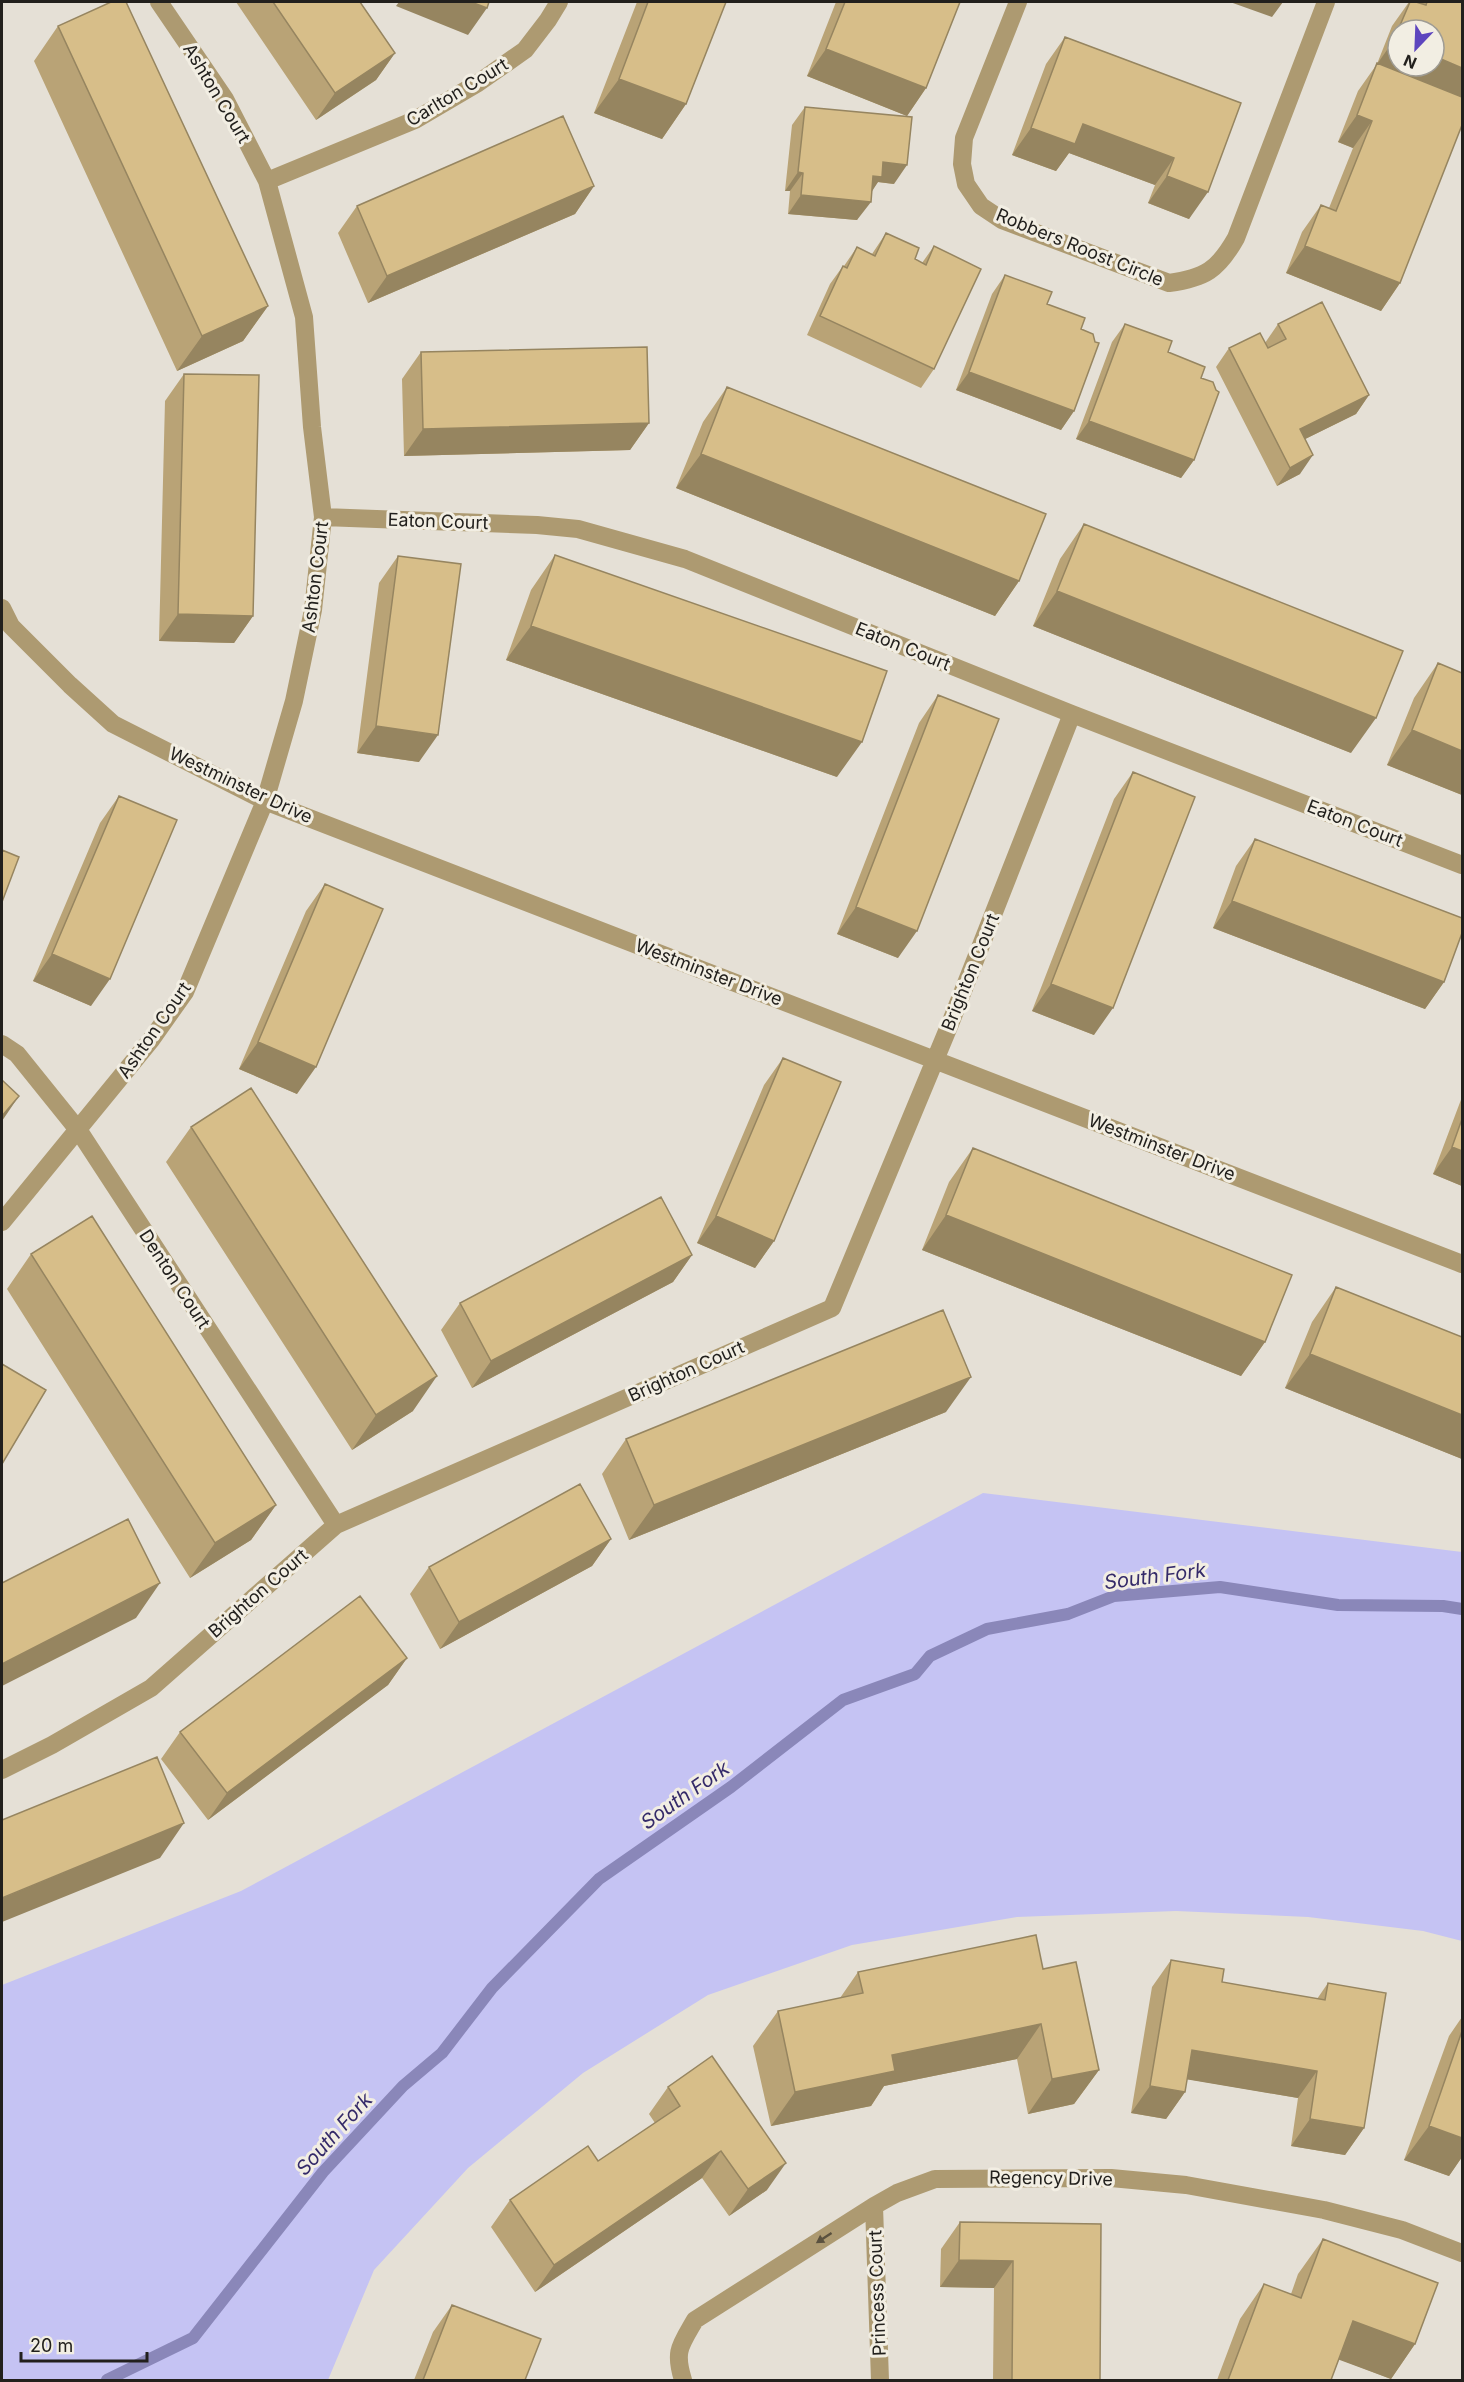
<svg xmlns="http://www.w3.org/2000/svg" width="1464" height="2382" viewBox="0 0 1464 2382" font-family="Inter,sans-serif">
<rect width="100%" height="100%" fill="#e5e0d6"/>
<path fill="#c5c3f3" d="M 983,1493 L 1462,1552 L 1462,1941 L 1423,1931 L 1308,1917 L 1176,1911 L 1017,1917 L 852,1945 L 708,1995 L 583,2073 L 468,2168 L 374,2270 L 328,2380 L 2,2380 L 2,1985 L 241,1891 Z"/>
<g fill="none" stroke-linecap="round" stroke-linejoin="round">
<path stroke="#8a87b9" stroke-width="12" d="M 107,2380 L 193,2338 L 323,2172 L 403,2086 L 442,2053 L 492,1988 L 599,1879 L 731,1787 L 843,1700 L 915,1674 L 930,1656 L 987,1629 L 1068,1614 L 1114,1596 L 1220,1587 L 1338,1605 L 1443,1606 L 1462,1609"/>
<path stroke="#ad9a71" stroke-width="18" d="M 1018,2 L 964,138 L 962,164 L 966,184 L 981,206 L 1002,220 L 1169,283 C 1205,278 1218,270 1236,238 L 1326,2
M 267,181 L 415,120 L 478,83 L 525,50 L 548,20 L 559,2
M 323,517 L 537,525 L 578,529 L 685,559 L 1072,714 L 1462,865
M 2,608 L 11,626 L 70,685 L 113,724 L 265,801 L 1462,1264
M 2,1044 L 17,1054 L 79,1131 L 336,1525
M 2,1222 L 151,1040 L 185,992 L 265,801 L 294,701 L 313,610 L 323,517 L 312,427 L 304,317 L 267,181 L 225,99 L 159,2
M 2,1770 L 52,1745 L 151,1688 L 336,1525 L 832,1308 L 950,1024 L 1072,714
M 874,2206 L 880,2380
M 683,2380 C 674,2351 680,2346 695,2320 L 874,2206 L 897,2193 L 935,2179 L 1111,2178 L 1186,2185 L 1324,2210 L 1402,2230 L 1462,2253"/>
</g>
<path fill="#b9a376" d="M 236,2 L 360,2 L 395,53 L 376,80 L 316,120 Z
M 637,2 L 726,2 L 686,104 L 662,139 L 594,113 Z
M 836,2 L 960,2 L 926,88 L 907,116 L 807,76 Z
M 1409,2 L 1416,2 L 1419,3 L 1419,2 L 1462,2 L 1400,283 L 1381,311 L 1286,273 L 1302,232 L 1321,205 L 1329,208 L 1353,148 L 1338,142 L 1358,91 L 1377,64 L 1392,26 Z
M 58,26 L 268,306 L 243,341 L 177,371 L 34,61 Z
M 1065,37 L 1241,103 L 1189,219 L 1148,203 L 1155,185 L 1069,153 L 1056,171 L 1012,155 L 1046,64 Z
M 805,107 L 894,184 L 878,182 L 871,191 L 857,220 L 788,214 L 790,191 L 785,191 L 792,125 Z
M 594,186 L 575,214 L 368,303 L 338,233 L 357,206 Z
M 886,233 L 915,259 L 922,263 L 934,246 L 934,369 L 921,388 L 807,335 L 830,284 L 843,266 L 844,266 L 857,247 L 872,254 Z
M 1005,275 L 1047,304 L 1074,411 L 1061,430 L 956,390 L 992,294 Z
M 1125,324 L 1168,352 L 1201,378 L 1194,460 L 1181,478 L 1076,439 L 1112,342 Z
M 1278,324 L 1369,395 L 1356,414 L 1305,439 L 1300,474 L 1277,486 L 1216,367 L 1229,348 L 1265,343 Z
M 421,352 L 649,423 L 630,450 L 404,456 L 402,379 Z
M 184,374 L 253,616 L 234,643 L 159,641 L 165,401 Z
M 727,387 L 1019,581 L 995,616 L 676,488 L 703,422 Z
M 1084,524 L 1351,753 L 1033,626 L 1060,559 Z
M 555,555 L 837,777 L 506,660 L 531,590 Z
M 398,556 L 419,762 L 357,753 L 379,583 Z
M 1438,663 L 1462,673 L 1462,795 L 1387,765 L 1414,698 Z
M 938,695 L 898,958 L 837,934 L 919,723 Z
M 1133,772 L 1094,1035 L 1032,1011 L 1114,799 Z
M 119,796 L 91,1006 L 33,981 L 100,823 Z
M 1255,839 L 1444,982 L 1425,1009 L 1213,928 L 1236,866 Z
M 325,884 L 297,1094 L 239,1069 L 306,911 Z
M 783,1058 L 774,1241 L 755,1268 L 697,1243 L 764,1085 Z
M 1462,1097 L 1462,1186 L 1433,1174 Z
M 191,1127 L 413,1411 L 352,1450 L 166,1162 Z
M 973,1148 L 1265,1342 L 1241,1376 L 922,1250 L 949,1182 Z
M 31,1254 L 276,1505 L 251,1540 L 190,1578 L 7,1289 Z
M 692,1255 L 673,1282 L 472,1388 L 441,1330 L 460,1303 Z
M 1336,1287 L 1462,1337 L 1462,1459 L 1285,1388 L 1312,1322 Z
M 946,1412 L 629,1540 L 602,1474 L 626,1439 Z
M 611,1539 L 592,1566 L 440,1649 L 410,1594 L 429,1567 Z
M 407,1658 L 388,1685 L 208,1820 L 161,1759 L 180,1732 Z
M 1171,1960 L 1222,1982 L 1317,1999 L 1328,1983 L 1364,2128 L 1345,2155 L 1291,2146 L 1298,2098 L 1187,2079 L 1185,2092 L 1166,2119 L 1131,2113 L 1152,1987 Z
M 1043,1969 L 1099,2070 L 1074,2104 L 1028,2114 L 1017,2059 L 884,2086 L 871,2106 L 771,2126 L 753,2046 L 778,2011 L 840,1998 L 858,1972 Z
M 1462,2017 L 1462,2157 L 1449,2176 L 1404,2160 L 1449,2036 Z
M 668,2087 L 767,2190 L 729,2216 L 702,2178 L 535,2292 L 491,2227 L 510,2200 L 598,2161 L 655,2123 L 649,2114 Z
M 960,2222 L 1101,2224 L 1100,2380 L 993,2380 L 994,2288 L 940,2287 L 941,2249 Z
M 1323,2239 L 1415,2344 L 1391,2379 L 1339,2359 L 1331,2380 L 1217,2380 L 1240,2319 L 1264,2284 L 1291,2294 L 1298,2274 Z
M 452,2305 L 525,2380 L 414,2380 L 433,2332 Z"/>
<path fill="#968560" d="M 399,2 L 471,2 L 487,8 L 468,35 L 396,6 Z
M 1230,2 L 1283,2 L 1272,17 Z
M 1394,40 L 1398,42 L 1398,66 L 1434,66 L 1434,56 L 1462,68 L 1462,102 L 1375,67 Z
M 826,49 L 926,88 L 907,116 L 807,76 Z
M 395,53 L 376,80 L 316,120 L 335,93 Z
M 619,79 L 686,104 L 662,139 L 594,113 Z
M 1357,115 L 1372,121 L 1353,148 L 1338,142 Z
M 1083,124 L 1174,158 L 1155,185 L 1069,153 L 1056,171 L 1012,155 L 1031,128 Z
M 883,162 L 907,165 L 894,184 L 878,182 L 869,196 L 860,195 Z
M 798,172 L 803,173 L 790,191 L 785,191 Z
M 1167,176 L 1208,192 L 1189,219 L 1148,203 Z
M 594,186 L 575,214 L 368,303 L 387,276 Z
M 801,195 L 871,202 L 857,220 L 788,214 Z
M 1305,246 L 1400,283 L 1381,311 L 1286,273 Z
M 268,306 L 243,341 L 177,371 L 202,336 Z
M 969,372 L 1074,411 L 1061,430 L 956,390 Z
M 1369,395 L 1356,414 L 1287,448 L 1300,429 Z
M 1089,421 L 1194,460 L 1181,478 L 1076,439 Z
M 649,423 L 630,450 L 404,456 L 423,429 Z
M 701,454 L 1019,581 L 995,616 L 676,488 Z
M 1313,455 L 1300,474 L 1277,486 L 1290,468 Z
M 1057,591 L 1376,718 L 1351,753 L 1033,626 Z
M 178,614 L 253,616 L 234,643 L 159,641 Z
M 531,626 L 862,742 L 837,777 L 506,660 Z
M 376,726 L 438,735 L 419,762 L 357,753 Z
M 1412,730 L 1462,751 L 1462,795 L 1387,765 Z
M 1232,901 L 1444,982 L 1425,1009 L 1213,928 Z
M 856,907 L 917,931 L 898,958 L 837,934 Z
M 52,954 L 110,979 L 91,1006 L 33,981 Z
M 1051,984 L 1113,1008 L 1094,1035 L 1032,1011 Z
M 258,1042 L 316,1067 L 297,1094 L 239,1069 Z
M 19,1096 L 2,1121 L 2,1116 Z
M 1452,1147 L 1462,1151 L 1462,1186 L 1433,1174 Z
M 946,1215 L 1265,1342 L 1241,1376 L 922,1250 Z
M 716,1216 L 774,1241 L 755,1268 L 697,1243 Z
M 692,1255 L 673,1282 L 472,1388 L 491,1361 Z
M 1310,1354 L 1462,1415 L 1462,1459 L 1285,1388 Z
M 437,1376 L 413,1411 L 352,1450 L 376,1415 Z
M 971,1377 L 946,1412 L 629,1540 L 654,1505 Z
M 276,1505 L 251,1540 L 190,1578 L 215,1543 Z
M 611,1539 L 592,1566 L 440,1649 L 459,1622 Z
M 160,1583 L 136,1618 L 2,1686 L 2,1664 Z
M 407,1658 L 388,1685 L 208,1820 L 227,1793 Z
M 184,1823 L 160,1858 L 2,1922 L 2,1898 Z
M 1041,2024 L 1017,2059 L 884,2086 L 871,2106 L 771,2126 L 795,2092 L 892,2055 Z
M 1192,2050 L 1317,2071 L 1298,2098 L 1173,2077 Z
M 1099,2070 L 1074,2104 L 1028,2114 L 1052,2079 Z
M 1150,2086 L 1185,2092 L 1166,2119 L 1131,2113 Z
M 1310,2119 L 1364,2128 L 1345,2155 L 1291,2146 Z
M 1429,2126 L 1462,2138 L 1462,2157 L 1449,2176 L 1404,2160 Z
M 721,2151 L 702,2178 L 535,2292 L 554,2265 Z
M 786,2163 L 767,2190 L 729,2216 L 748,2189 Z
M 959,2260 L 1013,2261 L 994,2288 L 940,2287 Z
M 1353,2321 L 1415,2344 L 1391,2379 L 1329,2356 Z"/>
<path fill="#d7be89" stroke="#968560" stroke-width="1.5" d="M 111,2 L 126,2 L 268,306 L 202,336 L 58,26 Z
M 273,2 L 360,2 L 395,53 L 335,93 Z
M 471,2 L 489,2 L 487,8 Z
M 648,2 L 726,2 L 686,104 L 619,79 Z
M 845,2 L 960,2 L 926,88 L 826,49 Z
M 1410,2 L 1416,2 L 1426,5 L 1427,2 L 1462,2 L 1462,68 L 1434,56 L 1434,30 L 1398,30 Z
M 1398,31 L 1398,42 L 1394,40 Z
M 1065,37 L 1241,103 L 1208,192 L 1167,176 L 1174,158 L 1083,124 L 1075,144 L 1031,128 Z
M 1377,63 L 1462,97 L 1462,125 L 1400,283 L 1305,246 L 1321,205 L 1336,211 L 1372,121 L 1357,115 Z
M 805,107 L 912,117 L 907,165 L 883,162 L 882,177 L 873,176 L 871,202 L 801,195 L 803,173 L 798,172 Z
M 563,116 L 594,186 L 387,276 L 357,206 Z
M 886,233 L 919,248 L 915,259 L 926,265 L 934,246 L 981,269 L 934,369 L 820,316 L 843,266 L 847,268 L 857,247 L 875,256 Z
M 1005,275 L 1052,292 L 1047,304 L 1085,318 L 1081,329 L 1093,334 L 1095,342 L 1099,343 L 1074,411 L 969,372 Z
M 1322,302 L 1369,395 L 1300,429 L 1313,455 L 1290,468 L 1229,348 L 1260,333 L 1268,348 L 1286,339 L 1278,324 Z
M 1125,324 L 1172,341 L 1168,352 L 1205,367 L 1201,378 L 1213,382 L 1216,390 L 1219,392 L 1194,460 L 1089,421 Z
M 647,347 L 649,423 L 423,429 L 421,352 Z
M 184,374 L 259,375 L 253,616 L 178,614 Z
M 727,387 L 1046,514 L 1019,581 L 701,454 Z
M 1084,524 L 1403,651 L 1376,718 L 1057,591 Z
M 555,555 L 887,671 L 862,742 L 531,626 Z
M 398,556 L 461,564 L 438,735 L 376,726 Z
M 1438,663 L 1462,673 L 1462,751 L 1412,730 Z
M 938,695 L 999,719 L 917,931 L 856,907 Z
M 1133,772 L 1195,797 L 1113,1008 L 1051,984 Z
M 119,796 L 177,820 L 110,979 L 52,954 Z
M 1255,839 L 1462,918 L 1462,933 L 1444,982 L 1232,901 Z
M 2,850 L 19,857 L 2,902 Z
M 325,884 L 383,909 L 316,1067 L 258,1042 Z
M 783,1058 L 841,1082 L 774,1241 L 716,1216 Z
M 2,1080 L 19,1096 L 2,1116 Z
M 251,1088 L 437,1376 L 376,1415 L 191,1127 Z
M 1462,1119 L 1462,1151 L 1452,1147 Z
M 973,1148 L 1292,1275 L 1265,1342 L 946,1215 Z
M 661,1197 L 692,1255 L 491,1361 L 460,1303 Z
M 92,1216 L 276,1505 L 215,1543 L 31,1254 Z
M 1336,1287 L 1462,1337 L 1462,1415 L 1310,1354 Z
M 943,1310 L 971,1377 L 654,1505 L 626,1439 Z
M 2,1364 L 46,1390 L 2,1464 Z
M 580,1484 L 611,1539 L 459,1622 L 429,1567 Z
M 128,1519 L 160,1583 L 2,1664 L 2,1583 Z
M 360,1596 L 407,1658 L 227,1793 L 180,1732 Z
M 157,1757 L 184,1823 L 2,1898 L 2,1820 Z
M 1036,1935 L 1043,1969 L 1076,1962 L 1099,2070 L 1052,2079 L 1041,2024 L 892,2055 L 895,2071 L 795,2092 L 778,2011 L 863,1993 L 858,1972 Z
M 1171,1960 L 1224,1969 L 1222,1982 L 1325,2000 L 1328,1983 L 1386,1993 L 1364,2128 L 1310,2119 L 1317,2071 L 1192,2050 L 1185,2092 L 1150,2086 Z
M 1462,2031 L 1462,2138 L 1429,2126 Z
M 712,2056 L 786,2163 L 748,2189 L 721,2151 L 554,2265 L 510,2200 L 588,2146 L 598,2161 L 680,2106 L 668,2087 Z
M 960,2222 L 1101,2224 L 1100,2380 L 1012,2380 L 1013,2261 L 959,2260 Z
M 1323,2239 L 1438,2283 L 1415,2344 L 1353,2321 L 1331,2380 L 1228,2380 L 1264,2284 L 1301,2298 Z
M 452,2305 L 541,2339 L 525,2380 L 423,2380 Z"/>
<defs><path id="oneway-solid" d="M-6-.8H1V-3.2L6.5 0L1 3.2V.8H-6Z" transform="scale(1.5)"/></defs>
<use fill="#5a513f" href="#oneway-solid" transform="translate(824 2238) rotate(147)"/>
<g text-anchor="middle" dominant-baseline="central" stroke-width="6" stroke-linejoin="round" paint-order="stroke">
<g font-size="18" fill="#22201d" stroke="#f2eee3">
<text transform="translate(457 92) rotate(-31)">Carlton Court</text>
<text transform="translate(217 93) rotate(59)">Ashton Court</text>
<text transform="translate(1080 247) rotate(22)">Robbers Roost Circle</text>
<text transform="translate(438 521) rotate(2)">Eaton Court</text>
<text transform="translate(315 577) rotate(-83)">Ashton Court</text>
<text transform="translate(903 646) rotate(22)">Eaton Court</text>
<text transform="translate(241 785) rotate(25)">Westminster Drive</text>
<text transform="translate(1355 823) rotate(21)">Eaton Court</text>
<text transform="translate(709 972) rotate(21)">Westminster Drive</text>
<text transform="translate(970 972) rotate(-68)">Brighton Court</text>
<text transform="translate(154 1030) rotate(-55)">Ashton Court</text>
<text transform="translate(1162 1147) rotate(21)">Westminster Drive</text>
<text transform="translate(175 1279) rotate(57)">Denton Court</text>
<text transform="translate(686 1371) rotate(-24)">Brighton Court</text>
<text transform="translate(258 1593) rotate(-41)">Brighton Court</text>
<text transform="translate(1051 2178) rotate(1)">Regency Drive</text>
<text transform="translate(877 2293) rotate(-92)">Princess Court</text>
</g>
<g font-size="20" font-style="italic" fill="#342a69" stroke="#f2eee3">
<text transform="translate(1155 1576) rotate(-7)">South Fork</text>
<text transform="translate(685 1795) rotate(-35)">South Fork</text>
<text transform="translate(334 2134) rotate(-48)">South Fork</text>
</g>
</g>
<rect width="1464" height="2382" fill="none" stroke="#22201d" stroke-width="6"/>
<g transform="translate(1416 48) rotate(203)"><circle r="28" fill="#f2eee3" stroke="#9f9c94" stroke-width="1.5"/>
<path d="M0-4.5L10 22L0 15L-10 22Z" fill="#5d45be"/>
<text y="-9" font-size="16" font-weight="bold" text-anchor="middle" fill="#22201d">N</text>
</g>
<path d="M21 2352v9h126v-9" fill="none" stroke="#22201d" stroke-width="3"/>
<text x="30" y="2352" font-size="18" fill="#22201d" stroke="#f2eee3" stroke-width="4.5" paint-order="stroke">20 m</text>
</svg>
